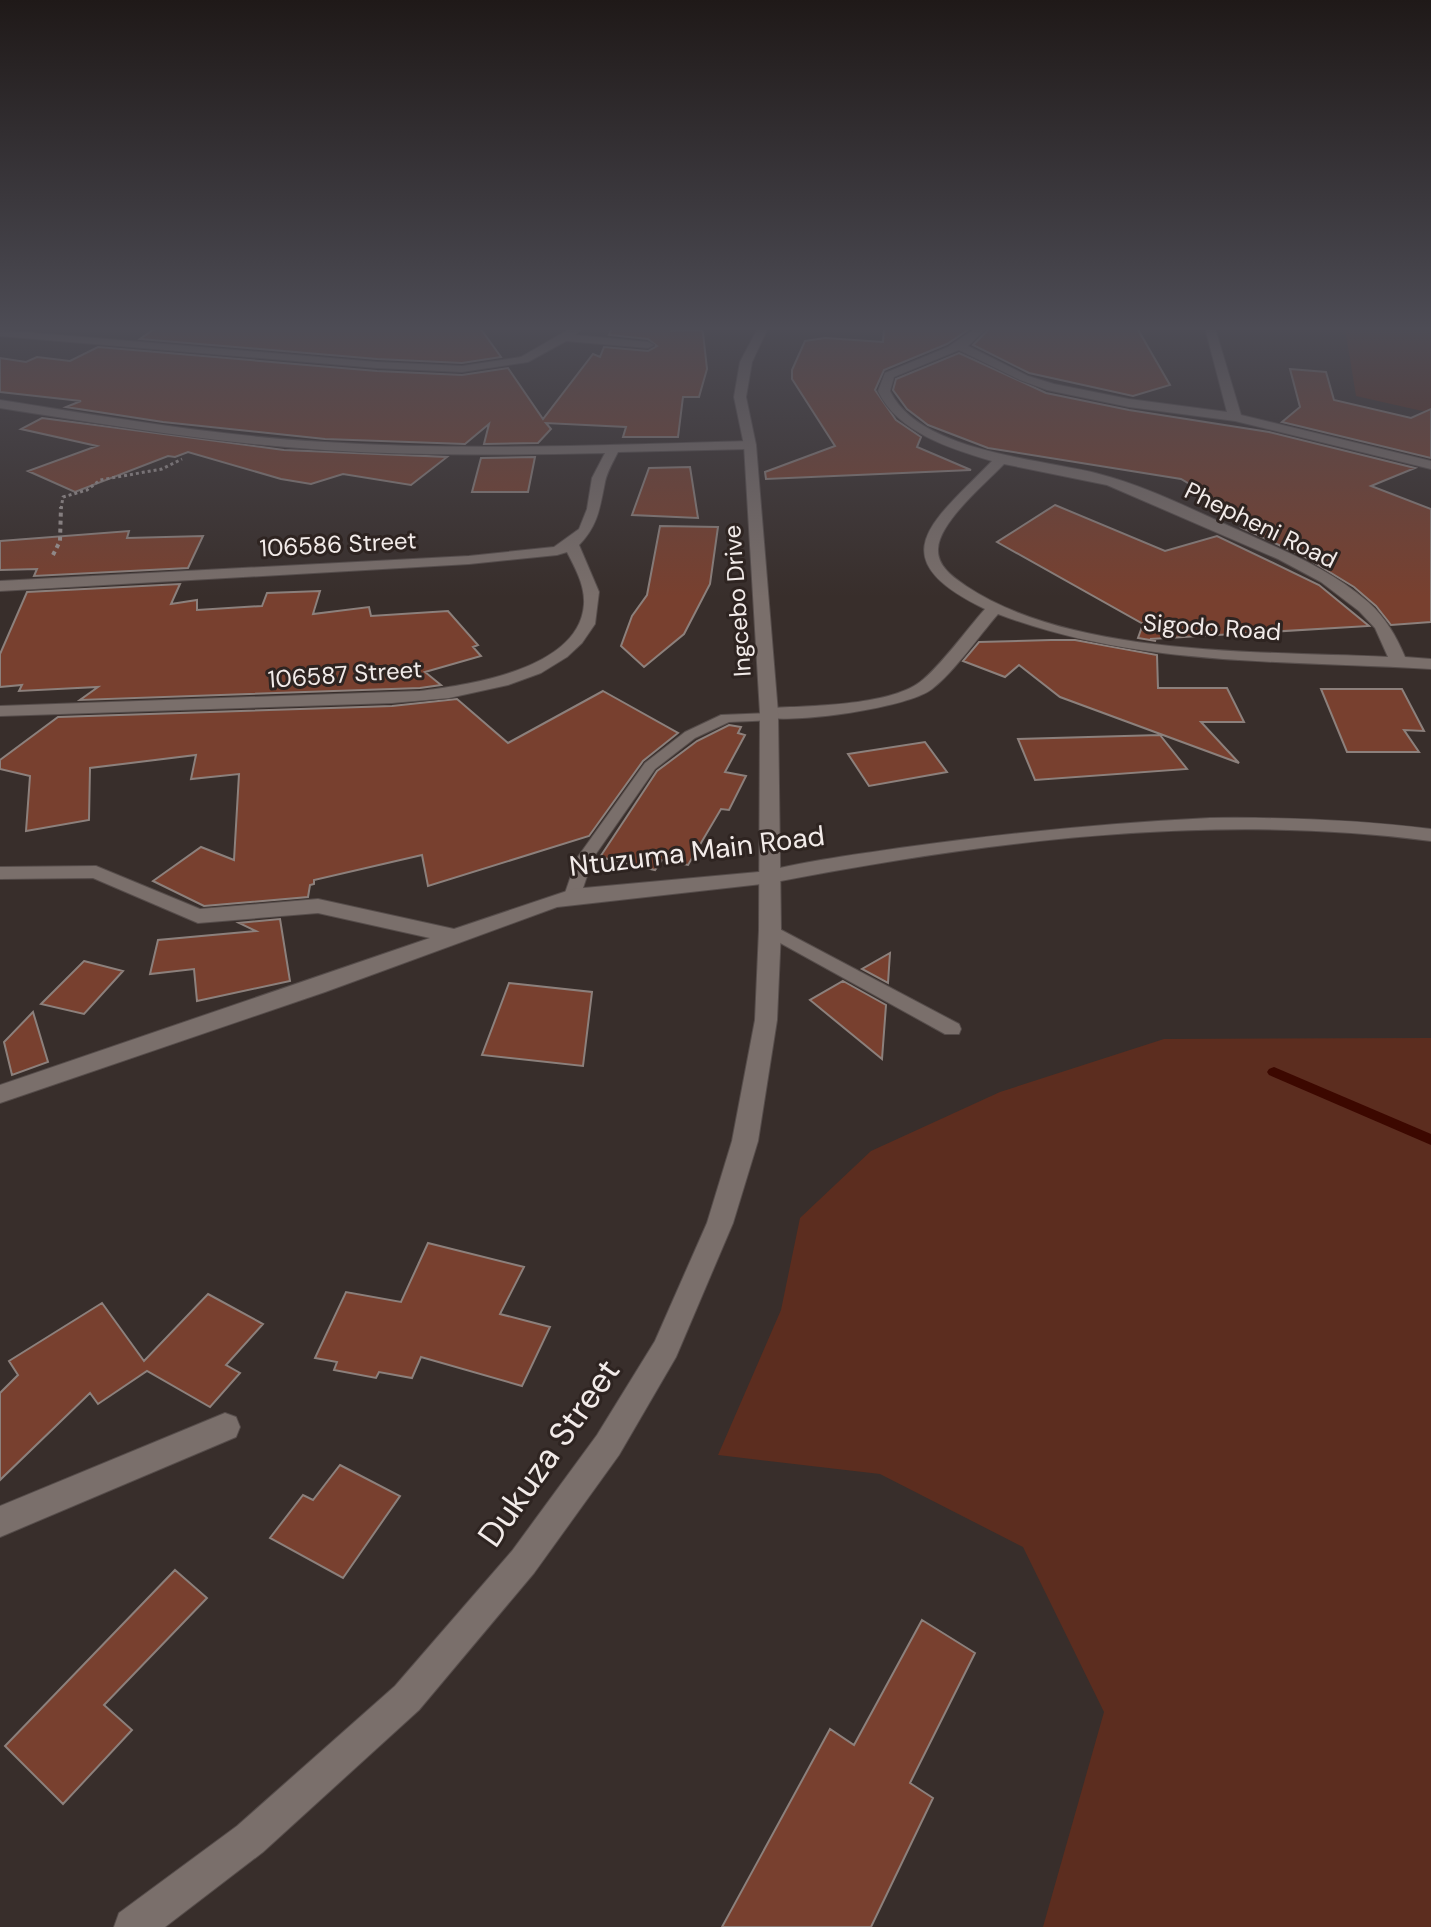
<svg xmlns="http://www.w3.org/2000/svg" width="1431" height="1927" viewBox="0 0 1431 1927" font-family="'DM Sans',sans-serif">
<rect width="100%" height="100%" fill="#382e2b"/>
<path fill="#5c2d1f" d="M 1345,328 L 1431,328 L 1431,413 L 1356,396 Z
M 1431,1038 L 1431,1927 L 1043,1927 L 1104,1712 L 1023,1547 L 880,1474 L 718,1455 L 781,1310 L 800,1218 L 871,1151 L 1000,1092 L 1164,1039 Z"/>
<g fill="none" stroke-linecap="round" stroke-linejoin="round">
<path fill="#3c0800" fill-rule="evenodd" d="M 1274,1067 L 1431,1134 L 1431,1145 L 1269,1075 L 1267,1072 L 1269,1069 Z"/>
</g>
<path fill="#78402f" stroke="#8c807c" stroke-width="2" d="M 156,328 L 480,328 L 501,357 L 462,363 L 377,359 L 140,339 Z
M 612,328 L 674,328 L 672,331 L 701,330 L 703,333 L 707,369 L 699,397 L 683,397 L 678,437 L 623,437 L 626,427 L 546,423 L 551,429 L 538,443 L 484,444 L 489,424 L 465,444 L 325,439 L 163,422 L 66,407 L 81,401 L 0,392 L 0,358 L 26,362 L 37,357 L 70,361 L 98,347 L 377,371 L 462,375 L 508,368 L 543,419 L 593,354 L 600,357 L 604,347 L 648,351 L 657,346 L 648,339 L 609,335 Z
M 884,328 L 971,328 L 947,344 L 884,370 L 875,390 L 896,420 L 921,437 L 917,447 L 971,470 L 766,479 L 765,472 L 835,446 L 792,379 L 792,370 L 805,341 L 825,338 L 883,342 Z
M 990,328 L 1137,328 L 1170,385 L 1133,396 L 1029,373 L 973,345 Z
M 959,353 L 1046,393 L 1129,410 L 1269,432 L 1415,468 L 1371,486 L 1431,509 L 1431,622 L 1391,625 L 1376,606 L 1354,587 L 1303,556 L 1242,528 L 1256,524 L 1181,479 L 988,448 L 928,425 L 907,409 L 893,390 L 896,379 Z
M 1290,369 L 1326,372 L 1334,400 L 1411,418 L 1431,409 L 1431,458 L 1282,422 L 1300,407 Z
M 42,418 L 284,450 L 447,457 L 411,485 L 343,474 L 311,484 L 281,479 L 188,452 L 175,457 L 168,456 L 75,492 L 28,471 L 97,446 L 21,429 Z
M 535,457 L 528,492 L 472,492 L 481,458 Z
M 690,467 L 698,518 L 632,515 L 649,468 Z
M 1055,505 L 1165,551 L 1217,536 L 1319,585 L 1369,626 L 1150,639 L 1156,641 L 1138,638 L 1143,624 L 997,542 Z
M 660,526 L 718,527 L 710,584 L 684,634 L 644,667 L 621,646 L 632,616 L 647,595 Z
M 129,531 L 127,538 L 203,536 L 188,568 L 34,576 L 37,569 L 0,570 L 0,541 Z
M 180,584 L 171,604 L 197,600 L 197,610 L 262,606 L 267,593 L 320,591 L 313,614 L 369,607 L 371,616 L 448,611 L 478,645 L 473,647 L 481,656 L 425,672 L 441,685 L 420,688 L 80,700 L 98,687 L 19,691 L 22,685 L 0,687 L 0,654 L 27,592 Z
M 1051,640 L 1075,640 L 1157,655 L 1158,688 L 1227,688 L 1244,722 L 1201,722 L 1239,763 L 1060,697 L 1019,665 L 1005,677 L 963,661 L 979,642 Z
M 1321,689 L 1402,689 L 1424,731 L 1404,730 L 1419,752 L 1347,752 Z
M 603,691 L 678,733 L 643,761 L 589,836 L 428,886 L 422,855 L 314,880 L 314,884 L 310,885 L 308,897 L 204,906 L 153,881 L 201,847 L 234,860 L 239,774 L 191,779 L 196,755 L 90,768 L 89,820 L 26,831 L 30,776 L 0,769 L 0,760 L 58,717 L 392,706 L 457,699 L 508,743 Z
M 729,725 L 741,727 L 738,733 L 745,735 L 725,772 L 746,776 L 729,810 L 721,809 L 688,865 L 662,860 L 655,870 L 600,857 L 657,771 L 697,741 Z
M 1160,735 L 1187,769 L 1035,780 L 1018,739 Z
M 925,742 L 947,772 L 869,786 L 848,754 Z
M 280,919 L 290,981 L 197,1001 L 194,969 L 150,974 L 158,940 L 256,931 L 239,923 Z
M 890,953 L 888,983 L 862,969 Z
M 84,961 L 123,971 L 84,1014 L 41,1004 Z
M 843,981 L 886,1005 L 882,1059 L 810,1000 Z
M 509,983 L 592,992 L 583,1066 L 482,1055 Z
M 33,1012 L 48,1062 L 12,1075 L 4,1042 Z
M 428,1243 L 524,1267 L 500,1314 L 550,1327 L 522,1386 L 421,1357 L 412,1378 L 379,1372 L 376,1378 L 334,1370 L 337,1362 L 315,1358 L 346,1292 L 401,1302 Z
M 208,1294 L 263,1324 L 226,1365 L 240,1373 L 210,1407 L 147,1371 L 98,1404 L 90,1393 L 0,1480 L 0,1393 L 18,1375 L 9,1361 L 102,1303 L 144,1361 Z
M 340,1465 L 400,1496 L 343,1578 L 270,1538 L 303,1495 L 313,1500 Z
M 175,1570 L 207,1598 L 104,1705 L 132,1730 L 63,1804 L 5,1746 Z
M 922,1620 L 975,1653 L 910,1783 L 933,1798 L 871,1927 L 722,1927 L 830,1729 L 854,1745 Z"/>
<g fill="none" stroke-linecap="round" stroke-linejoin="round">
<defs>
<path id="service" d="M 769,713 L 776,717 L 774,720 L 729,722 L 695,738 L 655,769 L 593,858 L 579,900 L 567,900 L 564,896 L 577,858 L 645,763 L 685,732 L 721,715 Z
M 770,924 L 959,1024 L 961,1029 L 959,1034 L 945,1034 L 764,934 L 761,930 Z"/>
<path id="minor" d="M 571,328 L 583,328 L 575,335 L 648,342 L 654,345 L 648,348 L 566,341 L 528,362 L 462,372 L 377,368 L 0,336 L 0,330 L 377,362 L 462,366 L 521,357 Z
M 976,328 L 987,328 L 968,346 L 1028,376 L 1054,384 L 1129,399 L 1227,412 L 1205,328 L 1215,328 L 1241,415 L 1431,461 L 1431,469 L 1235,421 L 1129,407 L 1047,390 L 1020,380 L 959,350 L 894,377 L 890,391 C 919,452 1042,459 1099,474 C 1145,486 1187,507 1229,526 C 1277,548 1328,567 1368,602 C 1386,618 1396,636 1405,657 L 1431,659 L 1431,669 C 1285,660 1137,667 998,614 C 979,636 954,672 932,689 C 908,708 793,724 763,717 L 760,713 L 763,709 L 769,708 C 808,706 888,706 920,682 C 940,667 967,629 985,609 C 878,557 933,522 992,461 C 951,449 897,432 878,391 L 885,373 L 948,347 ZM 1004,464 L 1107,485 L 1278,559 L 1321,582 L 1359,611 L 1375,628 L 1388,657 C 1263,651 1072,657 966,586 C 953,577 937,566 938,549 C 939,522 985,484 1004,464 Z
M 0,400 C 108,417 216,436 325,442 C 466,451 609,445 750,441 L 756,445 L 750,449 L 618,452 C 613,462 607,472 605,482 C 600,507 598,526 579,545 L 599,592 L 595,624 L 582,643 L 567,657 L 541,673 L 508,685 L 449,698 L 392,703 L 0,716 L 0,706 L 420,691 C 469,685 580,669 584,604 C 585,585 575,568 567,552 L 557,555 L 469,564 L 0,591 L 0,581 L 469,556 L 554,547 L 579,529 L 587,509 L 592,478 L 605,453 C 512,455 418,456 325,450 C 216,443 108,425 0,408 Z
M 96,866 L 200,909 L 318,899 L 454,929 L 573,889 L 770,871 L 780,877 L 770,883 L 557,907 L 325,992 L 0,1103 L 0,1085 L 430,938 L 318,913 L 198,923 L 93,878 L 0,879 L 0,867 Z
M 225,1413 L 236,1417 L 240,1427 L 236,1437 L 0,1537 L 0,1506 Z"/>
<path id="tertiary" d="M 1210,818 C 1285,817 1357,820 1431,829 L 1431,841 C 1212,812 986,841 770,883 L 760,877 L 763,872 C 810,860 859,854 907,847 C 1008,833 1109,823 1210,818 Z"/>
<path id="secondary" d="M 758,328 L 768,328 L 752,362 L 746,397 L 756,445 L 778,713 L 781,930 L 777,1020 L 758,1141 L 733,1223 L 676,1357 L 619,1455 L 534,1573 L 419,1710 L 263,1852 L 165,1927 L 114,1927 L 119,1913 L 237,1826 L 395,1686 L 512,1551 L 597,1435 L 655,1341 L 707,1223 L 732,1141 L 755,1020 L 759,930 L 760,713 L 744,445 L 734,397 L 740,362 Z"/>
</defs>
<use href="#service" stroke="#564d4b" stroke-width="2"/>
<use href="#minor" stroke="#564d4b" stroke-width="2"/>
<use href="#tertiary" stroke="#564d4b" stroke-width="2"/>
<use href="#secondary" stroke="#564d4b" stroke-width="2"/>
<path stroke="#9d9492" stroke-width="3" stroke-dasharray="3 3" stroke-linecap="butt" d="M 61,509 L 63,497 L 87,490 L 100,480 L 162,469 L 182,459"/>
<path stroke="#9d9492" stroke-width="4" stroke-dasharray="4 4" stroke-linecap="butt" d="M 53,555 L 60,541 L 61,507"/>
<use href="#service" fill="#7a6f6b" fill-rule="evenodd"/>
<use href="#minor" fill="#7a6f6b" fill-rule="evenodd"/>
<use href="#tertiary" fill="#7a6f6b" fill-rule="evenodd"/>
<use href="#secondary" fill="#7a6f6b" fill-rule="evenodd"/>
</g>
<linearGradient id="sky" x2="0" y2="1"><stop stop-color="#1f1918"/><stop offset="0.55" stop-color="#4d4c55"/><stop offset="1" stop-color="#4d4c55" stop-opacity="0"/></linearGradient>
<rect width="1431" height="597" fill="url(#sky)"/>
<g text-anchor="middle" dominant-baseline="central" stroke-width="6" stroke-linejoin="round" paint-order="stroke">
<g font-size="24" fill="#f2ebe9" stroke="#2e2421">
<text transform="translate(1261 525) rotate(26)">Phepheni Road</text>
<text transform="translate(338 544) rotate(-3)">106586 Street</text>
<text transform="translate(737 601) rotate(-94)">Ingcebo Drive</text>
<text transform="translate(1212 627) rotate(4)">Sigodo Road</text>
<text transform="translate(345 674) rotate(-4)">106587 Street</text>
</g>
<g font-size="28" fill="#f2ebe9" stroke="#2e2421">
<text transform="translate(697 851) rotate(-7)">Ntuzuma Main Road</text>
</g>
<g font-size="34" fill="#f2ebe9" stroke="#2e2421">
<text transform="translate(549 1453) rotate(-55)">Dukuza Street</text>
</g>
</g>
</svg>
